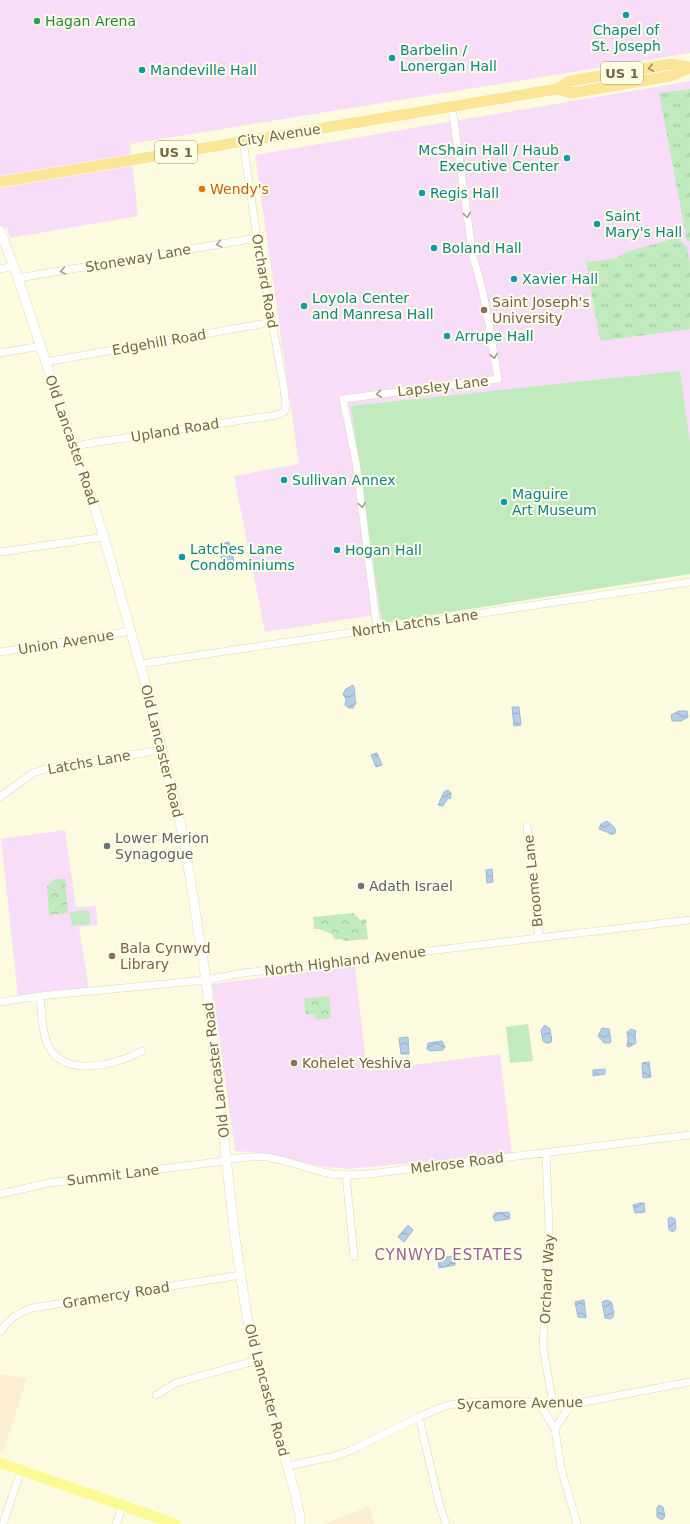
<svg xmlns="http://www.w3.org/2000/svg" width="690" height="1524" viewBox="0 0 690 1524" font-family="'DejaVu Sans',sans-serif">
<defs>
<pattern id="grass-tufts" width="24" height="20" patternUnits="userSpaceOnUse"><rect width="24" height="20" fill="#c1eabe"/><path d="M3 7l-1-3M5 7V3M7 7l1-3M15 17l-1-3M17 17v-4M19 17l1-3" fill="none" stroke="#a1c19c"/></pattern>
<pattern id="park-crowns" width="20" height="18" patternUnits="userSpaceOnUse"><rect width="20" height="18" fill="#c1eabe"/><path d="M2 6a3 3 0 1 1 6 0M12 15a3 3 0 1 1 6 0" fill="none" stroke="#a1c19c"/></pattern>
<pattern id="water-waves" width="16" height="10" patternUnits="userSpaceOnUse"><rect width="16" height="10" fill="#b4cee6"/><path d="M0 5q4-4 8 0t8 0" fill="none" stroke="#97abbc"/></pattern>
</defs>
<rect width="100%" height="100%" fill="#fcfbdf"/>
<path fill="#fdeed3" d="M 0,1374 L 27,1378 L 3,1453 L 0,1452 Z
M 369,1506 L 374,1524 L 323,1524 Z"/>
<path fill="#f8ddf8" d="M 0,0 L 690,0 L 690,53 L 130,144 L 138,216 L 10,238 L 7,228 L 0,229 Z
M 690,81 L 690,566 L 265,632 L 234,476 L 299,464 L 255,155 Z
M 65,830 L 76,907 L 96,906 L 98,925 L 79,927 L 89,990 L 18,996 L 1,839 Z
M 355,966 L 367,1071 L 500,1054 L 512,1154 L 347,1169 L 318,1166 L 292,1159 L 262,1153 L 235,1151 L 212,984 Z"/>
<path fill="url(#grass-tufts)" d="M 690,89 L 690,241 L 687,241 L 659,93 Z
M 680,237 L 681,242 L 687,247 L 690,265 L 690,329 L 600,341 L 586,262 L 614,259 L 629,251 Z"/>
<path fill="url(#park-crowns)" d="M 54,879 L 65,879 L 68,913 L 49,915 L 47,887 Z
M 354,913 L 360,920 L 366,919 L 368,939 L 346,941 L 342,939 L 334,939 L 332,934 L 319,929 L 314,929 L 313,917 Z
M 329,996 L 331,1018 L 316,1020 L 315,1014 L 306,1015 L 304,999 Z"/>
<path fill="#c1eabe" d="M 680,371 L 690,444 L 690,574 L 382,623 L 351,406 Z
M 89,910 L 90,924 L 72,926 L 70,912 Z
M 528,1024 L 533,1061 L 510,1063 L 506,1027 Z"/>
<path fill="url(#water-waves)" stroke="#9ab9d8" d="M 229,542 L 234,561 L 223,564 L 218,545 Z
M 353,685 C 356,690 354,697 356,703 L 353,708 L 349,708 L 345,705 L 346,699 L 343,694 L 346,689 Z
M 512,707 L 519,707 L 521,725 L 514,726 Z
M 679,711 L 687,711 L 688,717 L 681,721 L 672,721 L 671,715 Z
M 377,753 L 382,765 L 376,767 L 371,755 Z
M 448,790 L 451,793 L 451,797 L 450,799 L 448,798 L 443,806 L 438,805 L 444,792 Z
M 607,821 L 614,827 L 616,831 L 614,834 L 610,834 L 607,832 L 599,829 L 601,824 Z
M 492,869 L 493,882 L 487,883 L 486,870 Z
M 545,1025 L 550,1029 L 552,1041 L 550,1043 L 546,1043 L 543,1041 L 541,1030 Z
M 602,1028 L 609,1029 L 611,1041 L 610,1043 L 604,1043 L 598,1036 Z
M 631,1029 L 636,1031 L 635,1036 L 636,1043 L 629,1047 L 627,1046 L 628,1039 L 627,1032 Z
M 408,1037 L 409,1054 L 401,1054 L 399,1038 Z
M 442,1041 L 445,1047 L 443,1050 L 430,1051 L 427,1049 L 428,1043 Z
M 649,1062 L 651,1077 L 643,1078 L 642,1063 Z
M 605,1069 L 605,1074 L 593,1076 L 593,1070 Z
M 640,1203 L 644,1203 L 645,1212 L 635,1213 L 633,1205 Z
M 508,1212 L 510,1214 L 509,1219 L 495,1221 L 493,1217 L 495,1213 Z
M 671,1217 L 675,1219 L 676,1229 L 673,1232 L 669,1230 L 668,1219 Z
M 408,1225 L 413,1230 L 404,1242 L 398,1237 Z
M 455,1256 L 455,1265 L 439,1268 L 438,1258 Z
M 584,1300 L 586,1316 L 586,1318 L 578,1317 L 575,1302 Z
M 607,1300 L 611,1302 L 613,1306 L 612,1308 L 614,1311 L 613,1317 L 610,1319 L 605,1318 L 602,1302 Z
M 659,1505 L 663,1507 L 665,1516 L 662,1520 L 657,1517 L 657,1508 Z"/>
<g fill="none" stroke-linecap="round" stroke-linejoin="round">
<defs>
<path id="minor" d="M 0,269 L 14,266
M 18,278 L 257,238
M 0,353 L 41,346
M 45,362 L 273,322
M 75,447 L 85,444 L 276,415 L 284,412 L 286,409 L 284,388 L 257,238 L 243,141
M 0,552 L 104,537
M 377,628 L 356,462 L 343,399 L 498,379 C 491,338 486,296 473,257 L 452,107
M 0,652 L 131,631
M 140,664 L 690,582
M 0,797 L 33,773 L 48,768 L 162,750
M 527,826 L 539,937
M 40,996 C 42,1011 41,1031 48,1045 C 64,1079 116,1065 142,1051
M 0,1002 L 40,996 L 206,980 L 243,973 L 690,920
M 546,1153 L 549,1228 L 543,1347 L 553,1404
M 346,1175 L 354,1256
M 0,1194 L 49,1183 L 217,1162 C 233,1158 249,1156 266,1157 C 289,1160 310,1170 332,1174 C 344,1176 357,1174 369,1174 L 690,1135
M 0,1332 C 9,1318 17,1314 32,1308 L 241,1275
M 156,1395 L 176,1383 L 257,1360
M 539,1403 L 555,1429 L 561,1468 L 577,1524
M 419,1417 L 439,1503 L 446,1524
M 555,1429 L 571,1404
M 288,1466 L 335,1456 L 352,1450 L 419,1417 L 442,1407 L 449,1405 L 474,1402 L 505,1401 L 573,1404 L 690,1382
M 3,1524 L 21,1470
M 116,1524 L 123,1505"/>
<path id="secondary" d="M 0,230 L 18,278 L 104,537 L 147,689 L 184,839 L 206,980 L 235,1237 L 247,1317 L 257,1360 L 295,1493 L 300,1517 L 300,1524"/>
<path id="primary" d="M 0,1463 L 176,1524"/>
<path id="trunk" d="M 557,89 L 570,81 L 671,64 L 690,67
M 0,182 L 557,89 L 571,93 L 595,89 L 671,76 L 690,68"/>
</defs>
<use href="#minor" stroke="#ddd7b9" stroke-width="8"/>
<use href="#secondary" stroke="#e3dab6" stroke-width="10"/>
<use href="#primary" stroke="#fff" stroke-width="12"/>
<use href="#trunk" stroke="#fff" stroke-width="12"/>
<use href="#minor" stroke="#fff" stroke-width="7"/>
<use href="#secondary" stroke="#fff" stroke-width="9"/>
<use href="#primary" stroke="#fdfa96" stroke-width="11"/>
<use href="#trunk" stroke="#fae696" stroke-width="11"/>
</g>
<defs><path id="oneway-chevron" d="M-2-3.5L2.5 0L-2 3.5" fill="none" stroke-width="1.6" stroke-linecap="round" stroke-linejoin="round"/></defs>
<use stroke="#9c8c5f" href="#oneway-chevron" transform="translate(651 68) rotate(170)"/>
<g stroke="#a49c87">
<use href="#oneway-chevron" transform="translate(467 215) rotate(81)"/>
<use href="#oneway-chevron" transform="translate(219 244) rotate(170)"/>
<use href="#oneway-chevron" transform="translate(63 271) rotate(170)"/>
<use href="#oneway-chevron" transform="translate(494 356) rotate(80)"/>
<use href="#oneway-chevron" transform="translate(379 394) rotate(173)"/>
<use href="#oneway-chevron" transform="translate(362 505) rotate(82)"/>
</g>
<g fill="#0f9aa8" stroke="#fffee6" stroke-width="1.5">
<circle cx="626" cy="15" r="4"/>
<circle cx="392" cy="58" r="4"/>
<circle cx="142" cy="70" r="4"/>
<circle cx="567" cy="158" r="4"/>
<circle cx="422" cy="193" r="4"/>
<circle cx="597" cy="224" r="4"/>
<circle cx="434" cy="248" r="4"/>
<circle cx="514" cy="279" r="4"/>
<circle cx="304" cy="306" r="4"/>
<circle cx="447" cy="336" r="4"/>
<circle cx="284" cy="480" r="4"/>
<circle cx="504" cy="502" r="4"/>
<circle cx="337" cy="550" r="4"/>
<circle cx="182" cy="557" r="4"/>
</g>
<circle fill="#2e9e5b" stroke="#fffee6" stroke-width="1.5" cx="37" cy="21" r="4"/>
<circle fill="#e8710a" stroke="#fffee6" stroke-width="1.5" cx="202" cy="189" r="4"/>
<g fill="#8d6e63" stroke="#fffee6" stroke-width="1.5">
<circle cx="484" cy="310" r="4"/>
<circle cx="112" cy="956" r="4"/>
<circle cx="294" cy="1063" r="4"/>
</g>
<g fill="#6b7280" stroke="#fffee6" stroke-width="1.5">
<circle cx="107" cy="846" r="4"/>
<circle cx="361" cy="886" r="4"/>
</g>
<g text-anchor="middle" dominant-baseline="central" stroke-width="4" stroke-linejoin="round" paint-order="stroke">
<g fill="#fffee6" stroke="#9d9477" stroke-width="1">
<rect x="601" y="62" width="42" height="22" rx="3"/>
<rect x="155" y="141" width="42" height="22" rx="3"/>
</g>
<g font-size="13" font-weight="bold" fill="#736647">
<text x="622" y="73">US 1</text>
<text x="176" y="152">US 1</text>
</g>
<g font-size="14" fill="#27864d" stroke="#fffee6" text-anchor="start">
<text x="45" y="21">Hagan Arena</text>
</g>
<g font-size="14" fill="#0d838f" stroke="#fffee6" text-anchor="start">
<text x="626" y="30" text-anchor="middle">Chapel of<tspan x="626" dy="16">St. Joseph</tspan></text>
<text x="400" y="50">Barbelin /<tspan x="400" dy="16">Lonergan Hall</tspan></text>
<text x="150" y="70">Mandeville Hall</text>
<text x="559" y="150" text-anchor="end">McShain Hall / Haub<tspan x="559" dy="16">Executive Center</tspan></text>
<text x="430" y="193">Regis Hall</text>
<text x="605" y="216">Saint<tspan x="605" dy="16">Mary's Hall</tspan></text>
<text x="442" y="248">Boland Hall</text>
<text x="522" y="279">Xavier Hall</text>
<text x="312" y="298">Loyola Center<tspan x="312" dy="16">and Manresa Hall</tspan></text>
<text x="455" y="336">Arrupe Hall</text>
<text x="292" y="480">Sullivan Annex</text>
<text x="512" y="494">Maguire<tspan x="512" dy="16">Art Museum</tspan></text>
<text x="190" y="549">Latches Lane<tspan x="190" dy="16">Condominiums</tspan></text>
<text x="345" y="550">Hogan Hall</text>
</g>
<g font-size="14" fill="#736647" stroke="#fffee6">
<text transform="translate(279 135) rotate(-9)">City Avenue</text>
<text transform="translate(138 258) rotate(-10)">Stoneway Lane</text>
<text transform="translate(265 281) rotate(80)">Orchard Road</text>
<text transform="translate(159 342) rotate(-10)">Edgehill Road</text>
<text transform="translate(443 386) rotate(-7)">Lapsley Lane</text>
<text transform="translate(175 430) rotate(-9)">Upland Road</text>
<text transform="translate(72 440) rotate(71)">Old Lancaster Road</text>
<text transform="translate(415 623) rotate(-8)">North Latchs Lane</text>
<text transform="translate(66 642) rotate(-9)">Union Avenue</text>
<text transform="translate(162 751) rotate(76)">Old Lancaster Road</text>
<text transform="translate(89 762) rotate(-10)">Latchs Lane</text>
<text transform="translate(533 881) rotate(-96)">Broome Lane</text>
<text transform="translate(345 961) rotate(-7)">North Highland Avenue</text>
<text transform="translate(216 1070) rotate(-97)">Old Lancaster Road</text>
<text transform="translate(457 1163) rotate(-7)">Melrose Road</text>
<text transform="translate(113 1175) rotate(-7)">Summit Lane</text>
<text transform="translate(547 1279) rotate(-87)">Orchard Way</text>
<text transform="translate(116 1295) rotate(-9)">Gramercy Road</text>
<text transform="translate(267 1390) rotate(75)">Old Lancaster Road</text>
<text transform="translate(520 1403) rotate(-1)">Sycamore Avenue</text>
</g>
<g font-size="14" fill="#c56008" stroke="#fffee6" text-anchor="start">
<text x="210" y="189">Wendy's</text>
</g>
<g font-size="14" fill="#785e54" stroke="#fffee6" text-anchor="start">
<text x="492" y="302">Saint Joseph's<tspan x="492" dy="16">University</tspan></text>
<text x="120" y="948">Bala Cynwyd<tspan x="120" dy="16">Library</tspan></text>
<text x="302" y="1063">Kohelet Yeshiva</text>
</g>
<g font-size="14" fill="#5b616d" stroke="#fffee6" text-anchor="start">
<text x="115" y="838">Lower Merion<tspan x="115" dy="16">Synagogue</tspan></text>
<text x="369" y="886">Adath Israel</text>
</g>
<g font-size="15" letter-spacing="1" fill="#976297" stroke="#fffee6">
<text x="449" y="1255">CYNWYD ESTATES</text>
</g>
</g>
</svg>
